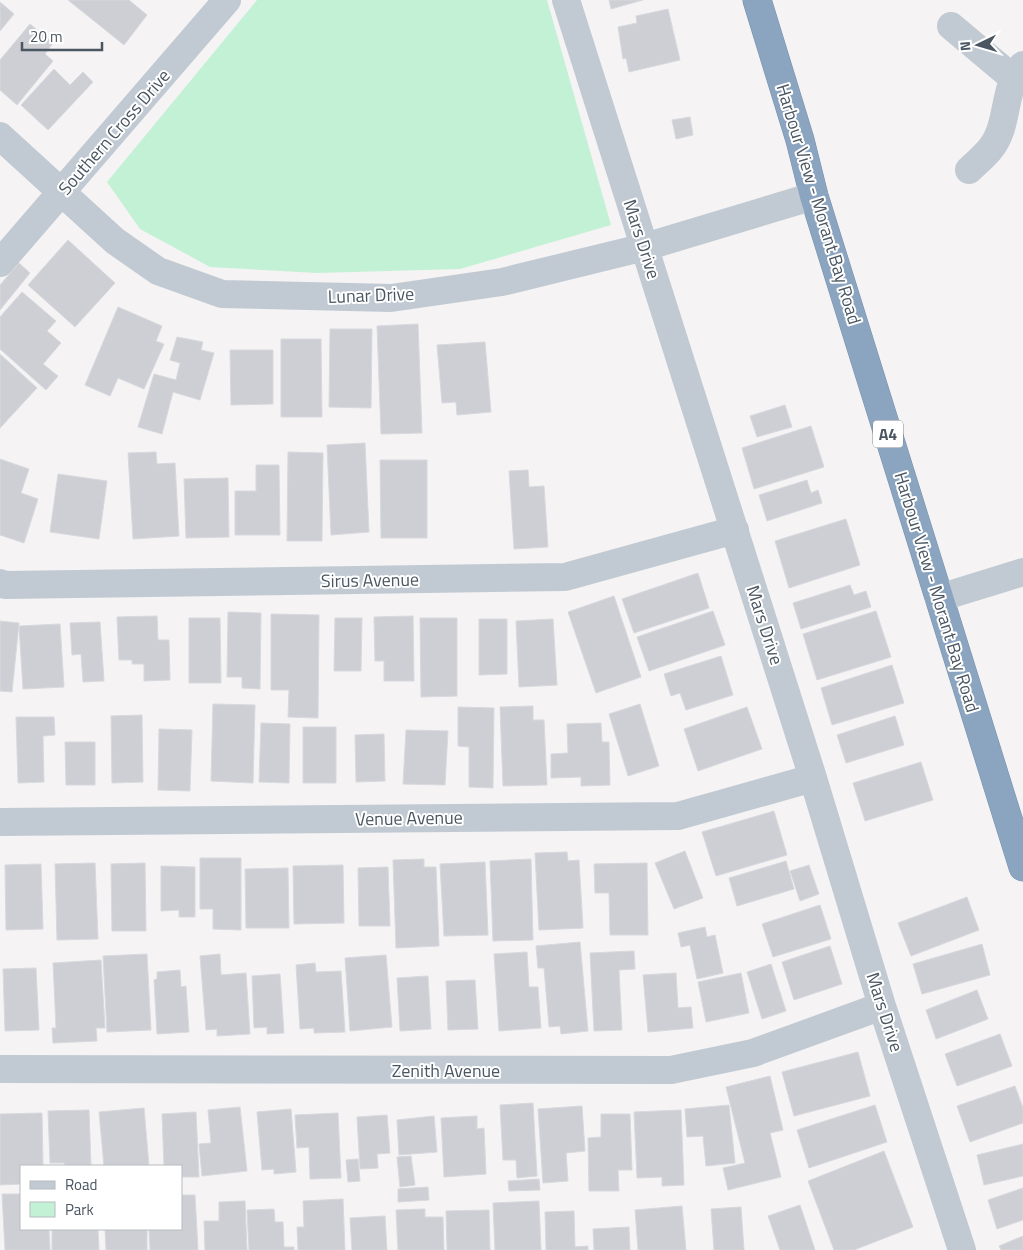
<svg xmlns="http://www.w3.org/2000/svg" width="1023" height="1250" viewBox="0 0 1023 1250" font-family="'Titillium Web',sans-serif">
<rect width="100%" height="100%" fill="#f5f3f3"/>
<path fill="#c3f1d5" d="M 257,0 L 547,0 L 611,225 L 460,269 L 317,273 L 210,267 L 140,229 L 107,182 Z"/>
<path fill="#cdcfd5" stroke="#d7d9de" d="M 68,0 L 129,0 L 147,15 L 124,45 Z
M 609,0 L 643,0 L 611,9 Z
M 0,2 L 14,14 L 0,31 Z
M 668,9 L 680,60 L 629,72 L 626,58 L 623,59 L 618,27 L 637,23 L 636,16 Z
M 30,24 L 53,43 L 45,54 L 53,61 L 17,105 L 0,90 L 0,60 Z
M 54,69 L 70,85 L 83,72 L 93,82 L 48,130 L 21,105 Z
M 690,117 L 693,135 L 676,139 L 672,120 Z
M 68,240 L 115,283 L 75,327 L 28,285 Z
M 19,263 L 30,273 L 0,310 L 0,285 Z
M 22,292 L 56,321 L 47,331 L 61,343 L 43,364 L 58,376 L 46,390 L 0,349 L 0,317 Z
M 118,307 L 162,326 L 156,341 L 164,344 L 144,389 L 118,378 L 110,396 L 85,385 Z
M 418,324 L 422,433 L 381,434 L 377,326 Z
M 330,329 L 372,329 L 371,408 L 329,407 Z
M 177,337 L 203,342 L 201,350 L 214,353 L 200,400 L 173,392 L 162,434 L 138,427 L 154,374 L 176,380 L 180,363 L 170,360 Z
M 281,339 L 321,339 L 322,417 L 281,417 Z
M 485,342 L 491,412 L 457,415 L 456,402 L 442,403 L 437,345 Z
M 230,350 L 273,350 L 273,404 L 231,405 Z
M 0,354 L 37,388 L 0,428 Z
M 785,405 L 792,427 L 757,437 L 750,416 Z
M 811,426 L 824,467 L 754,489 L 742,448 Z
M 365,443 L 369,532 L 331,535 L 327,445 Z
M 156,452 L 157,464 L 175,463 L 179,536 L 133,539 L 128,453 Z
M 288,452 L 323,453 L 322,541 L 287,541 Z
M 0,459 L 29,469 L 21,493 L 38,499 L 24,543 L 0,535 Z
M 380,460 L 427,460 L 427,538 L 381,538 Z
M 256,465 L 279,465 L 280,535 L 235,535 L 235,491 L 256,491 Z
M 528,470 L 529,487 L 544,486 L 548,547 L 514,549 L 509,471 Z
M 58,474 L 107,481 L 99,539 L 50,532 Z
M 228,478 L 229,537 L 186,538 L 184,479 Z
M 807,480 L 811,493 L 818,490 L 822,503 L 767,521 L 759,495 Z
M 846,519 L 860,565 L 789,588 L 775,541 Z
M 698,573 L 709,608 L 634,633 L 622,599 Z
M 850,585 L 854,595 L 866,591 L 871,607 L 801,629 L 793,603 Z
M 614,596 L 641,677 L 596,693 L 568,612 Z
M 713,611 L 725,645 L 649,671 L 637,637 Z
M 876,611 L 891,657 L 817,680 L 803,634 Z
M 228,612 L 261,613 L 260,689 L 242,688 L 242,677 L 227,677 Z
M 271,614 L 319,615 L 318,718 L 288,717 L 289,690 L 271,690 Z
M 157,616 L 158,640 L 169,640 L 170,680 L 144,681 L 144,664 L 132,664 L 132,660 L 119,660 L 117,617 Z
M 413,616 L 414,681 L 384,681 L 384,661 L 375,661 L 374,617 Z
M 189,618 L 220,618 L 221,683 L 189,683 Z
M 335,618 L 362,618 L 361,671 L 334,671 Z
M 420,618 L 457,618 L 457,696 L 421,697 Z
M 479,619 L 507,619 L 507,674 L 479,675 Z
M 553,619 L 557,685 L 519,687 L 516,621 Z
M 0,621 L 19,623 L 12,692 L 0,691 Z
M 100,622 L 104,681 L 83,682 L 81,654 L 72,655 L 70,623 Z
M 60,624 L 64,687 L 23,689 L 19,626 Z
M 721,656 L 733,695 L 686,710 L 680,693 L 671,696 L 664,674 Z
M 892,665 L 904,703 L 832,725 L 821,688 Z
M 213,704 L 255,705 L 253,783 L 211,781 Z
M 640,704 L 659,766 L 628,776 L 609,714 Z
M 533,706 L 533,720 L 544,720 L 547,785 L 503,786 L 500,707 Z
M 458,707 L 494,708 L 493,788 L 469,787 L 469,747 L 458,746 Z
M 747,707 L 762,749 L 698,771 L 684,729 Z
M 142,715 L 143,782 L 112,783 L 111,716 Z
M 895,716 L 904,745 L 846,763 L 837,735 Z
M 16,717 L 54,717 L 55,735 L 43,736 L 44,782 L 18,783 Z
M 261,723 L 290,724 L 289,783 L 259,782 Z
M 601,723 L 602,742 L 609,742 L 610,785 L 581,786 L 581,777 L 551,778 L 551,754 L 568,753 L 567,724 Z
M 303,727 L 336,727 L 336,783 L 303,783 Z
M 159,729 L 192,730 L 190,791 L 158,790 Z
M 406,730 L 448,731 L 445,785 L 403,784 Z
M 384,734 L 385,781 L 356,782 L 355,735 Z
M 65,742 L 95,742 L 95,785 L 66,785 Z
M 921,762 L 933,800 L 865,821 L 853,783 Z
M 774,811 L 787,855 L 716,876 L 702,832 Z
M 685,851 L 703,898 L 674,909 L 655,863 Z
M 567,852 L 568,861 L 579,860 L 583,928 L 539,930 L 535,853 Z
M 200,858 L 241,858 L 241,930 L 213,929 L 213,909 L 200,909 Z
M 424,859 L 424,867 L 436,867 L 439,946 L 396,948 L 393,860 Z
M 531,859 L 533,940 L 493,941 L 490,861 Z
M 786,861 L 794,889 L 737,906 L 729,878 Z
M 485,862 L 488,935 L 444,936 L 440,864 Z
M 95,863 L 98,939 L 57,940 L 55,864 Z
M 145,863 L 146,931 L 112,931 L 111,864 Z
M 647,863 L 648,935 L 610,935 L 609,893 L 595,893 L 594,864 Z
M 41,864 L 43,929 L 6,930 L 5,865 Z
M 343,865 L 344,923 L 294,924 L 293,866 Z
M 809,865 L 819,894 L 800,901 L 790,871 Z
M 161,866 L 195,867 L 195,917 L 179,917 L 179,910 L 161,911 Z
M 388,867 L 390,926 L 359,926 L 358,868 Z
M 288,868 L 289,928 L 246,928 L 245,869 Z
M 967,897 L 979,930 L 911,956 L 898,923 Z
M 820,905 L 831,939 L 773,957 L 762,924 Z
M 705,927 L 707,937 L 715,935 L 723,973 L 697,979 L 690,945 L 681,947 L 678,933 Z
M 580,942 L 588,1031 L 561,1034 L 560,1026 L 549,1027 L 544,968 L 538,968 L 536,946 Z
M 982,944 L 990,975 L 922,994 L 913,964 Z
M 830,946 L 842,984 L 794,1000 L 782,962 Z
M 634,951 L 635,969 L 619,970 L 622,1030 L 594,1031 L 590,953 Z
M 527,952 L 529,987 L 538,987 L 541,1028 L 499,1031 L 494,954 Z
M 147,954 L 151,1030 L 107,1032 L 103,956 Z
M 220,954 L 221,975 L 246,973 L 250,1034 L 217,1036 L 217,1029 L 206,1030 L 200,956 Z
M 386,955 L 392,1027 L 350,1031 L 345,958 Z
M 101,960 L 105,1028 L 96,1028 L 97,1041 L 53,1043 L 52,1028 L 56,1028 L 53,963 Z
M 315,963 L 316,972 L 341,971 L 345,1032 L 314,1033 L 314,1028 L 300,1029 L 296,965 Z
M 771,964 L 786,1011 L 762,1019 L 747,972 Z
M 36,968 L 39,1030 L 5,1031 L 3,969 Z
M 180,970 L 181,987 L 186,986 L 189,1032 L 157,1034 L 154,980 L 157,979 L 157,972 Z
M 676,973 L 678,1008 L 691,1007 L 693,1028 L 648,1032 L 643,975 Z
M 741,973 L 749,1013 L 706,1022 L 698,982 Z
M 280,974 L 284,1033 L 267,1034 L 267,1027 L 254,1028 L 252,976 Z
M 428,976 L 431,1029 L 400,1031 L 397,978 Z
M 475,980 L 478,1029 L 448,1030 L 446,981 Z
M 977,990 L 988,1019 L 936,1039 L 926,1010 Z
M 1000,1034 L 1012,1066 L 957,1086 L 945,1054 Z
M 858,1052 L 870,1096 L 794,1116 L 782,1072 Z
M 770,1076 L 783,1130 L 770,1133 L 781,1177 L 728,1190 L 723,1168 L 745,1163 L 726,1087 Z
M 1015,1086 L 1023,1108 L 1023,1123 L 970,1142 L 957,1106 Z
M 533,1103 L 537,1176 L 517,1178 L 516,1160 L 503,1160 L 500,1105 Z
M 729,1105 L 735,1163 L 706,1166 L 703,1136 L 687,1137 L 685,1109 Z
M 875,1105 L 887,1142 L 809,1168 L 797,1130 Z
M 582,1106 L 585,1151 L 566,1153 L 568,1181 L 543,1183 L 538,1109 Z
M 240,1107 L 247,1171 L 202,1176 L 199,1144 L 211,1143 L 208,1110 Z
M 144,1108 L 149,1166 L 104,1166 L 99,1112 Z
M 291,1109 L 296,1172 L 274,1174 L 274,1169 L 262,1170 L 257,1112 Z
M 89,1110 L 91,1166 L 65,1166 L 64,1163 L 50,1163 L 48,1111 Z
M 681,1110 L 684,1185 L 662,1186 L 662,1177 L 637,1178 L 634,1112 Z
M 196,1112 L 199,1177 L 181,1177 L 181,1166 L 164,1166 L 162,1114 Z
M 42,1113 L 43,1166 L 21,1166 L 21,1184 L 0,1185 L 0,1114 Z
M 338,1113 L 341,1178 L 310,1179 L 309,1147 L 297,1148 L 295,1115 Z
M 601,1114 L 630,1114 L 632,1170 L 618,1170 L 619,1191 L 589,1191 L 588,1138 L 601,1137 Z
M 387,1115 L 390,1153 L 377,1154 L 378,1168 L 360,1169 L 357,1117 Z
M 434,1116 L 437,1152 L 399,1155 L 397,1120 Z
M 477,1116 L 477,1129 L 484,1128 L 486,1174 L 444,1177 L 441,1118 Z
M 1023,1144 L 1023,1176 L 984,1185 L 977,1155 Z
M 884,1151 L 913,1227 L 854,1250 L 834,1250 L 808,1181 Z
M 411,1156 L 415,1185 L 400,1187 L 397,1157 Z
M 358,1159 L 360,1181 L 348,1182 L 346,1160 Z
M 539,1179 L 540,1190 L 509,1191 L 508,1181 Z
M 428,1187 L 429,1200 L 398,1202 L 398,1189 Z
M 1023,1188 L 1023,1220 L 997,1229 L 988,1200 Z
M 2,1194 L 21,1194 L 21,1229 L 49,1229 L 50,1250 L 5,1250 Z
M 181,1195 L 195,1195 L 198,1250 L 150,1250 L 149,1229 L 181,1229 Z
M 343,1199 L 345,1250 L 298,1250 L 297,1227 L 304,1227 L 303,1201 Z
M 245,1201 L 247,1250 L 205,1250 L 204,1221 L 219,1221 L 219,1202 Z
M 539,1201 L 541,1250 L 495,1250 L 493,1203 Z
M 800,1205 L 815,1250 L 780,1250 L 768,1216 Z
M 682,1206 L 686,1250 L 638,1250 L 635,1210 Z
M 741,1207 L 744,1250 L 714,1250 L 711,1209 Z
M 274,1209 L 275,1222 L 283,1222 L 284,1247 L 294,1247 L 294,1250 L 249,1250 L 247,1210 Z
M 425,1209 L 425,1217 L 443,1217 L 444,1250 L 398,1250 L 396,1210 Z
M 489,1210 L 490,1250 L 447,1250 L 446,1211 Z
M 574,1211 L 575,1247 L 588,1246 L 588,1250 L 546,1250 L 545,1212 Z
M 385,1216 L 387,1250 L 352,1250 L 350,1218 Z
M 629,1227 L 630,1250 L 594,1250 L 593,1229 Z
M 52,1229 L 98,1229 L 99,1250 L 52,1250 Z
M 105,1229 L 147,1229 L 147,1250 L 106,1250 Z
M 1023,1236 L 1023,1250 L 1001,1250 L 999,1246 Z"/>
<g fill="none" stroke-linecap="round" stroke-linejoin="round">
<defs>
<path id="highway" d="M 757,0 L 800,140 L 814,196 L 1023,867"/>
</defs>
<use href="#highway" stroke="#7690ad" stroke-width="29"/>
<path stroke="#c1cad2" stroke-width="28" d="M 566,0 L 813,778 L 882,1006 L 962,1250
M 951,26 L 1013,78
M 0,136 L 115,241 L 158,271 L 222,294 L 391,298 L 502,282 L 645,247 L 814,196
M 969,170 C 976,163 985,156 991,148 C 1010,124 1002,87 1023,65
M 0,263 L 227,0
M 0,583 L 5,585 L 565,577 L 735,530
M 939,598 L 1023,572
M 0,822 L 678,816 L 813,778
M 0,1069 L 671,1070 L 753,1053 L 882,1006"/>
<use href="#highway" stroke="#8ba5c1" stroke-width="28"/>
</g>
<g text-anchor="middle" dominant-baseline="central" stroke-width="4" stroke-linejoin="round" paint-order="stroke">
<rect fill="#fff" stroke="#808990" stroke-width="1" x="873" y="420.5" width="30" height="27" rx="4"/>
<g font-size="16" font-weight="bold" fill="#4a5661">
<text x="888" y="434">A4</text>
</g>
<g font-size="18" fill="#4a5661" stroke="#fff">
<text transform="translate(114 132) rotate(-49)">Southern Cross Drive</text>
<text transform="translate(819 204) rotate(73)">Harbour View - Morant Bay Road</text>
<text transform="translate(642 239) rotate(72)">Mars Drive</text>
<text transform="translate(371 295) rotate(-2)">Lunar Drive</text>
<text transform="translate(370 580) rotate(-1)">Sirus Avenue</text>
<text transform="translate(937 592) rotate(73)">Harbour View - Morant Bay Road</text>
<text transform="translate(765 625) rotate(72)">Mars Drive</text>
<text transform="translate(409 818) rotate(-1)">Venue Avenue</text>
<text transform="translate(885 1012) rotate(72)">Mars Drive</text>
<text x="446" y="1070">Zenith Avenue</text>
</g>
</g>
<rect x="20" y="1165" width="162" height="65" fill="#ffffff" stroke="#b7bbc0"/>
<rect x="30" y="1181" width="25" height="8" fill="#c1cad2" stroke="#b7bbc0"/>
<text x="65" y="1190" font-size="15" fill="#4a5661">Road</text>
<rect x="30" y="1202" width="25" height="15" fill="#c3f1d5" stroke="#b7bbc0"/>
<text x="65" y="1215" font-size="15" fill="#4a5661">Park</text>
<g transform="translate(978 45) rotate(265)" stroke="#ffffff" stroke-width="4" paint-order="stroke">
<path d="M0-4L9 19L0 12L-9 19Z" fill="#4a5661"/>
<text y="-8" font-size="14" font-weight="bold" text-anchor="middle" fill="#4a5661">N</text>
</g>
<path d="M22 42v8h80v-8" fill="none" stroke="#4a5661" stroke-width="2.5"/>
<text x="30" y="42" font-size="15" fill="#4a5661" stroke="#ffffff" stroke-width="4" paint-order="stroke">20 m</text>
</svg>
